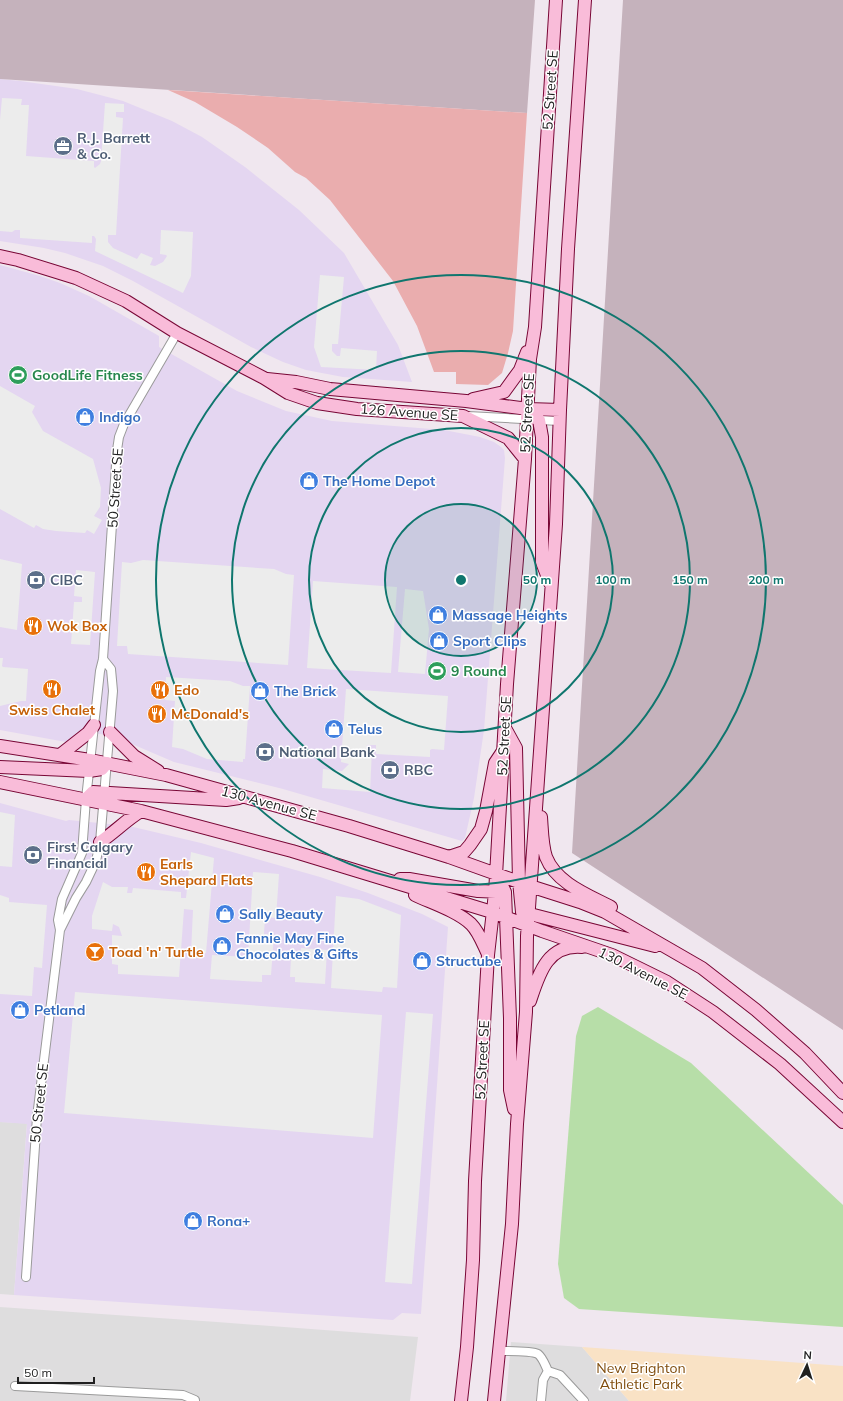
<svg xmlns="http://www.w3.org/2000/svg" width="843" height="1401" viewBox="0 0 843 1401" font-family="Mulish,sans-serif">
<rect width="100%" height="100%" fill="#f0e7ef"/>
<path fill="#deddde" d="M 0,1122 L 27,1123 L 14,1295 L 0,1294 Z
M 0,1307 L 217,1322 L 418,1337 L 410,1401 L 0,1401 Z
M 511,1342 L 582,1347 L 629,1401 L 506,1401 Z"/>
<path fill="#e4d6f1" d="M 0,79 L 20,81 L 77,89 L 123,101 L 172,121 L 202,137 L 245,167 L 299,210 L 344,253 L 398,345 L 412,382 L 343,377 L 306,370 L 283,362 L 251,347 L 133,281 L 103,266 L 65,253 L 44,248 L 0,241 Z
M 0,265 L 40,276 L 60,283 L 89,296 L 159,336 L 159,347 L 237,391 L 286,411 L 332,421 L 444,430 L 480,437 L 494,442 L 501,447 L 504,450 L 505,458 L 484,730 L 474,798 L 465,838 L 462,841 L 283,789 L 174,762 L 125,741 L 121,736 L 77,732 L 71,739 L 66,742 L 0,730 Z
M 0,803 L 66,821 L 69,820 L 129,826 L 201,843 L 320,877 L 368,893 L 422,914 L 448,927 L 421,1314 L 402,1313 L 393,1320 L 14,1295 L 27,1124 L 0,1122 Z"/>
<path fill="#c5b2bc" d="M 0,0 L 535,0 L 527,113 L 0,79 Z
M 623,0 L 843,0 L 843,1030 L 572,853 Z"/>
<path fill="#eaadae" d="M 168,90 L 527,113 L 513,331 L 508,353 L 502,373 L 488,385 L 456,384 L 456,372 L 434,372 L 417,326 L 393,281 L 330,200 L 306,178 L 295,172 L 268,148 L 237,127 L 195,102 Z"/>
<path fill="#f9e2c5" d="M 582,1347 L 843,1366 L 843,1401 L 629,1401 Z"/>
<path fill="#ececec" d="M 2,98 L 22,99 L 21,105 L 29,105 L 26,156 L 94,161 L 94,167 L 95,168 L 100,164 L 101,161 L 105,103 L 124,104 L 124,112 L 116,112 L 116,117 L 123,118 L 116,235 L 108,235 L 108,242 L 113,248 L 137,259 L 141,253 L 153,258 L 150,265 L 155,266 L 163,262 L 167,256 L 166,255 L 160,254 L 161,230 L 193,232 L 191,276 L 183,293 L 95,251 L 96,239 L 94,236 L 92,236 L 92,243 L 20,238 L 20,230 L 15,230 L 12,232 L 0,231 L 0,120 Z
M 320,275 L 344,277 L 338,344 L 332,344 L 332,351 L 337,356 L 340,356 L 341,348 L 377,351 L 376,370 L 321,367 L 314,347 Z
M 0,386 L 35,406 L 32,412 L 43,431 L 93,459 L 101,488 L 100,507 L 94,516 L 102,520 L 94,534 L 87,530 L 85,533 L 56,531 L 43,529 L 36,525 L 34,528 L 0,509 Z
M 0,559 L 22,564 L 17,630 L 0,627 Z
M 143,560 L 274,569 L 286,574 L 294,575 L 288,665 L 128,654 L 127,646 L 117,646 L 122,562 L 131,563 Z
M 76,570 L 95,572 L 90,645 L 71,644 L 74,602 L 82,602 L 82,597 L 74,596 Z
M 313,581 L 397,587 L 391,673 L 307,668 Z
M 405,589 L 423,591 L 429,629 L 425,674 L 398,672 Z
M 0,658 L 3,658 L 2,666 L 3,667 L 28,669 L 26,701 L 21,701 L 0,706 Z
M 166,677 L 230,681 L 243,686 L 250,686 L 245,759 L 243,759 L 243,762 L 207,759 L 183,749 L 172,747 L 175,701 L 165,700 Z
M 346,689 L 448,696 L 444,750 L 432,749 L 430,750 L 430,757 L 376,754 L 376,745 L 367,745 L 366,748 L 372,749 L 370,792 L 322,788 L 323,769 L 342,771 L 349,764 L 341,762 Z
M 0,812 L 15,815 L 12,867 L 0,866 Z
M 191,852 L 214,858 L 206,953 L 191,953 L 193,910 L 184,909 L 179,977 L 118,974 L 118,965 L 112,964 L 112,935 L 122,936 L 119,927 L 113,924 L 112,931 L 92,929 L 92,916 L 103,882 L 112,887 L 128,887 L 127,893 L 132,893 L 133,888 L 181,892 L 181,898 L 186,898 Z
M 253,872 L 279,874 L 276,918 L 265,917 L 264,934 L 274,935 L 271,975 L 262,975 L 262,982 L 210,979 L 212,955 L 248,957 Z
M 0,895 L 9,898 L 9,902 L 47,905 L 42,968 L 34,967 L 32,996 L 0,994 Z
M 336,896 L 359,899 L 401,915 L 397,988 L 383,987 L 382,992 L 331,988 Z
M 301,948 L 327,950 L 325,984 L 295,982 L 295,977 L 290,977 L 291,956 L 300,957 Z
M 75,992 L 382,1015 L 373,1138 L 64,1113 Z
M 406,1012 L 433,1014 L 412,1284 L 385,1282 Z"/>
<path fill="#b7dea8" d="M 598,1007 L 691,1063 L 843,1205 L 843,1327 L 579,1309 L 564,1298 L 558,1264 L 576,1036 L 582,1016 Z"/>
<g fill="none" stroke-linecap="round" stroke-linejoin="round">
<defs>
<path id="street" d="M 468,416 L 559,421
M 60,930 L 76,898 L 86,882 L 96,861 L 100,842 L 113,691 L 111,669 L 103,659
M 26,1277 L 37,1117 L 60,930 L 58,920 L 62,899 L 82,853 L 86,799 L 100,671 L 103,659 L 117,450 L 119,437 L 124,424 L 177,333
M 499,1351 C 507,1351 532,1351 538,1354 C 543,1358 545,1365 548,1371
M 15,1386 L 183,1395 L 195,1400 L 195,1401
M 541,1401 L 543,1380 L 548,1371 L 560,1375 L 584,1401"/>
<path id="secondary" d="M 0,256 L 18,260 L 76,278 L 126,301 L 177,333 L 264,378 L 288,393 L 317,403 L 357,409 L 463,416 L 508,438 L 525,459
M 267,379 L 296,382 L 330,389 L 466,401 L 528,409 L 560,410
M 473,399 L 504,392 L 520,370 L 527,352
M 528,409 L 539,420 L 542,437 L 542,562 L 550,583
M 505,728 L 516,748 L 519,881 L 522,912 L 524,917
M 110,732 L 134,756 L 158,771
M 0,746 L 90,760 L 166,775 L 349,826 L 449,857 L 530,886 L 580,902 L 605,912 L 702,968 L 756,1010 L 805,1053 L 843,1093
M 60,755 L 88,733 L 94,725
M 0,767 L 89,771 L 102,769 L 107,763
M 0,782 L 141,811 L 292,851 L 492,912 L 542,931 L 612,955 L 667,982 L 713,1012 L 780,1064 L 843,1122
M 86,799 L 93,792 L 226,800 L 239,798
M 541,817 C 542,830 542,845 546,857 C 556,883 588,895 611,907
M 100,842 C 115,832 126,820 141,811
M 449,857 L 464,852 L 470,845 L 481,829 L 486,811 L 495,763 L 503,751
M 497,875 L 505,892 L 510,1018 L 510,1090 L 514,1109
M 400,879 L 409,879 L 478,891 L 502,892
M 415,895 C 432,903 457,911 471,924 C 479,932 483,944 488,954
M 522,912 L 655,946
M 530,1001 C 539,974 547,944 582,947
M 461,1401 L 467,1347 L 473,1260 L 475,1181 L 488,955 L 495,893 L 507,684 L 525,459 L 530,359 L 535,327 L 556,0
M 494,1401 L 512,1224 L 517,1124 L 526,1012 L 527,936 L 556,524 L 560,410 L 568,249 L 585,0"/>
</defs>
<use href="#street" stroke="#9a9a9a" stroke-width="10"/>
<use href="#secondary" stroke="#780635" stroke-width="14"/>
<use href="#street" stroke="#fff" stroke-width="8"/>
<use href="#secondary" stroke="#f9bcd9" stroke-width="12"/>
</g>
<circle cx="461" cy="580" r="76" fill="#0f766e" fill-opacity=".12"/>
<g fill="none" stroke="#0f766e" stroke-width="2">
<circle cx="461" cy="580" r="76"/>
<circle cx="461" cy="580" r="152"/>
<circle cx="461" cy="580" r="229"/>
<circle cx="461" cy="580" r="305"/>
</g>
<defs>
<symbol id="office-disc" viewBox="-11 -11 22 22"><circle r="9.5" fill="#5c6f8a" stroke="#fff"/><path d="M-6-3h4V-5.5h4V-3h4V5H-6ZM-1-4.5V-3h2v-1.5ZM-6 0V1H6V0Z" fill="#fff"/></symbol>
<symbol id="stadium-disc" viewBox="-11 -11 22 22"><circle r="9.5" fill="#2e9e5b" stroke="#fff"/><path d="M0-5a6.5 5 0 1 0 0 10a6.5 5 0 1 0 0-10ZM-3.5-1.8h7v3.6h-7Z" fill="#fff"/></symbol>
<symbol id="shop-disc" viewBox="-11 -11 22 22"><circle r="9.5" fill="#3f7fe0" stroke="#fff"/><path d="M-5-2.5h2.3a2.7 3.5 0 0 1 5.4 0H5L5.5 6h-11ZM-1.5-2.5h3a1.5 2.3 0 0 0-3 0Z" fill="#fff"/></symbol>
<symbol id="bank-disc" viewBox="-11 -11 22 22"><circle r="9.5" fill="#5c6f8a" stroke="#fff"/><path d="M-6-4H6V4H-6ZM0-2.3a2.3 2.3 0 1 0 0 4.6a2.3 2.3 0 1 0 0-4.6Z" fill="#fff"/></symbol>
<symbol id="restaurant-disc" viewBox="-11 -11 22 22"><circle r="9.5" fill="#e8710a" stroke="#fff"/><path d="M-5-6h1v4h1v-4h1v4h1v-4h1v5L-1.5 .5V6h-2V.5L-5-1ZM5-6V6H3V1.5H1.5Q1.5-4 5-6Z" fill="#fff"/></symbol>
<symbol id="bar-disc" viewBox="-11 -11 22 22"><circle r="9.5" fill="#e8710a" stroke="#fff"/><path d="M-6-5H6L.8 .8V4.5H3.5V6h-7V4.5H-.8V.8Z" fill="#fff"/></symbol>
</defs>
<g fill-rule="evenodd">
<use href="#office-disc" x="52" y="135" width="22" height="22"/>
<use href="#stadium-disc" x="7" y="364" width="22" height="22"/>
<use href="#shop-disc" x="74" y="406" width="22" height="22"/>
<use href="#shop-disc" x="298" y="470" width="22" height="22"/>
<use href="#bank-disc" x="25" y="569" width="22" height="22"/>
<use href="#shop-disc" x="427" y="604" width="22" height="22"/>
<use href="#restaurant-disc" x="22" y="615" width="22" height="22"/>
<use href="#shop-disc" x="428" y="630" width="22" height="22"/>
<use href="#stadium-disc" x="426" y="660" width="22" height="22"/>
<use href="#restaurant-disc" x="41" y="678" width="22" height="22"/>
<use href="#restaurant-disc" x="149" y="679" width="22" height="22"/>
<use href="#shop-disc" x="249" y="680" width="22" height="22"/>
<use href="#restaurant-disc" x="146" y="703" width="22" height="22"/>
<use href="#shop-disc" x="323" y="718" width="22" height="22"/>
<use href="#bank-disc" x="254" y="741" width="22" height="22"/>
<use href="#bank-disc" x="379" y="759" width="22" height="22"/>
<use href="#bank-disc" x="22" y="844" width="22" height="22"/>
<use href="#restaurant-disc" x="135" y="861" width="22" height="22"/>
<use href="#shop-disc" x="214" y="903" width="22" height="22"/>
<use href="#shop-disc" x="211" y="935" width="22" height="22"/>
<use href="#bar-disc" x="84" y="941" width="22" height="22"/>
<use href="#shop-disc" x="411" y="950" width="22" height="22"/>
<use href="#shop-disc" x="9" y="999" width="22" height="22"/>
<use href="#shop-disc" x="182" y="1210" width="22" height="22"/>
</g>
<g text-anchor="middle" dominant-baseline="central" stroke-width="3" stroke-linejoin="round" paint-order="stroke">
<g font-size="14" fill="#202020" stroke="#fff">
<text transform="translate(550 90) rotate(-86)">52 Street SE</text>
<text transform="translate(409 412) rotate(4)">126 Avenue SE</text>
<text transform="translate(527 413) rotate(-87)">52 Street SE</text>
<text transform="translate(115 488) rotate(-86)">50 Street SE</text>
<text transform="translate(504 736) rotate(-87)">52 Street SE</text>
<text transform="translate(269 803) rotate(15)">130 Avenue SE</text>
<text transform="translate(643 973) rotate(27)">130 Avenue SE</text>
<text transform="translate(482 1060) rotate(-87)">52 Street SE</text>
<text transform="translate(39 1103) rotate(-84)">50 Street SE</text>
</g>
<g font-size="14" font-weight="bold" fill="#4e5e75" stroke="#fff" text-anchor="start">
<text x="77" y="138">R.J. Barrett<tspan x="77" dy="16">&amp; Co.</tspan></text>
<text x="50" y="580">CIBC</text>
<text x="279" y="752">National Bank</text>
<text x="404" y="770">RBC</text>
<text x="47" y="847">First Calgary<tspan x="47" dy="16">Financial</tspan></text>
</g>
<g font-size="14" font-weight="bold" fill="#27864d" stroke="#fff" text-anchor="start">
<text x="32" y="375">GoodLife Fitness</text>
<text x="451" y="671">9 Round</text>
</g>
<g font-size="14" font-weight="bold" fill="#366cbe" stroke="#fff" text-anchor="start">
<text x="99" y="417">Indigo</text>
<text x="323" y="481">The Home Depot</text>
<text x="452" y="615">Massage Heights</text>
<text x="453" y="641">Sport Clips</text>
<text x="274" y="691">The Brick</text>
<text x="348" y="729">Telus</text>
<text x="239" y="914">Sally Beauty</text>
<text x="236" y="938">Fannie May Fine<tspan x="236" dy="16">Chocolates &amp; Gifts</tspan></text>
<text x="436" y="961">Structube</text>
<text x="34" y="1010">Petland</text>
<text x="207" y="1221">Rona+</text>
</g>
<g font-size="14" font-weight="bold" fill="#c56008" stroke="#fff" text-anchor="start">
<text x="47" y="626">Wok Box</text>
<text x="174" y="690">Edo</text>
<text x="52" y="710" text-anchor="middle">Swiss Chalet</text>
<text x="171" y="714">McDonald's</text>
<text x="160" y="864">Earls<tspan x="160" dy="16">Shepard Flats</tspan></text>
<text x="109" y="952">Toad 'n' Turtle</text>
</g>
<g font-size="14" fill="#804d0d" stroke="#fff">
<text x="641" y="1368">New Brighton<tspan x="641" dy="16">Athletic Park</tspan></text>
</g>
</g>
<circle cx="461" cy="580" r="6" fill="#0f766e" stroke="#fff" stroke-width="2"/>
<g font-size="12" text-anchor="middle" font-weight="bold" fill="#0f766e" stroke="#fff" stroke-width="3" stroke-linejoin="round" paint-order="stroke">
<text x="537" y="584">50 m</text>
<text x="613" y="584">100 m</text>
<text x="690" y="584">150 m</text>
<text x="766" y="584">200 m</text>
</g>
<g transform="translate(807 1365) rotate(4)" stroke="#ffffff" stroke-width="3" paint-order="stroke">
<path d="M0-3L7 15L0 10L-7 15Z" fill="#202020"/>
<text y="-6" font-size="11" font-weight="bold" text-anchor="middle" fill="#202020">N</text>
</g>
<path d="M18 1377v6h76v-6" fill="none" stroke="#202020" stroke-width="2"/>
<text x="24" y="1377" font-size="12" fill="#202020" stroke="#ffffff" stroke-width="3" paint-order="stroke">50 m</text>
</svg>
